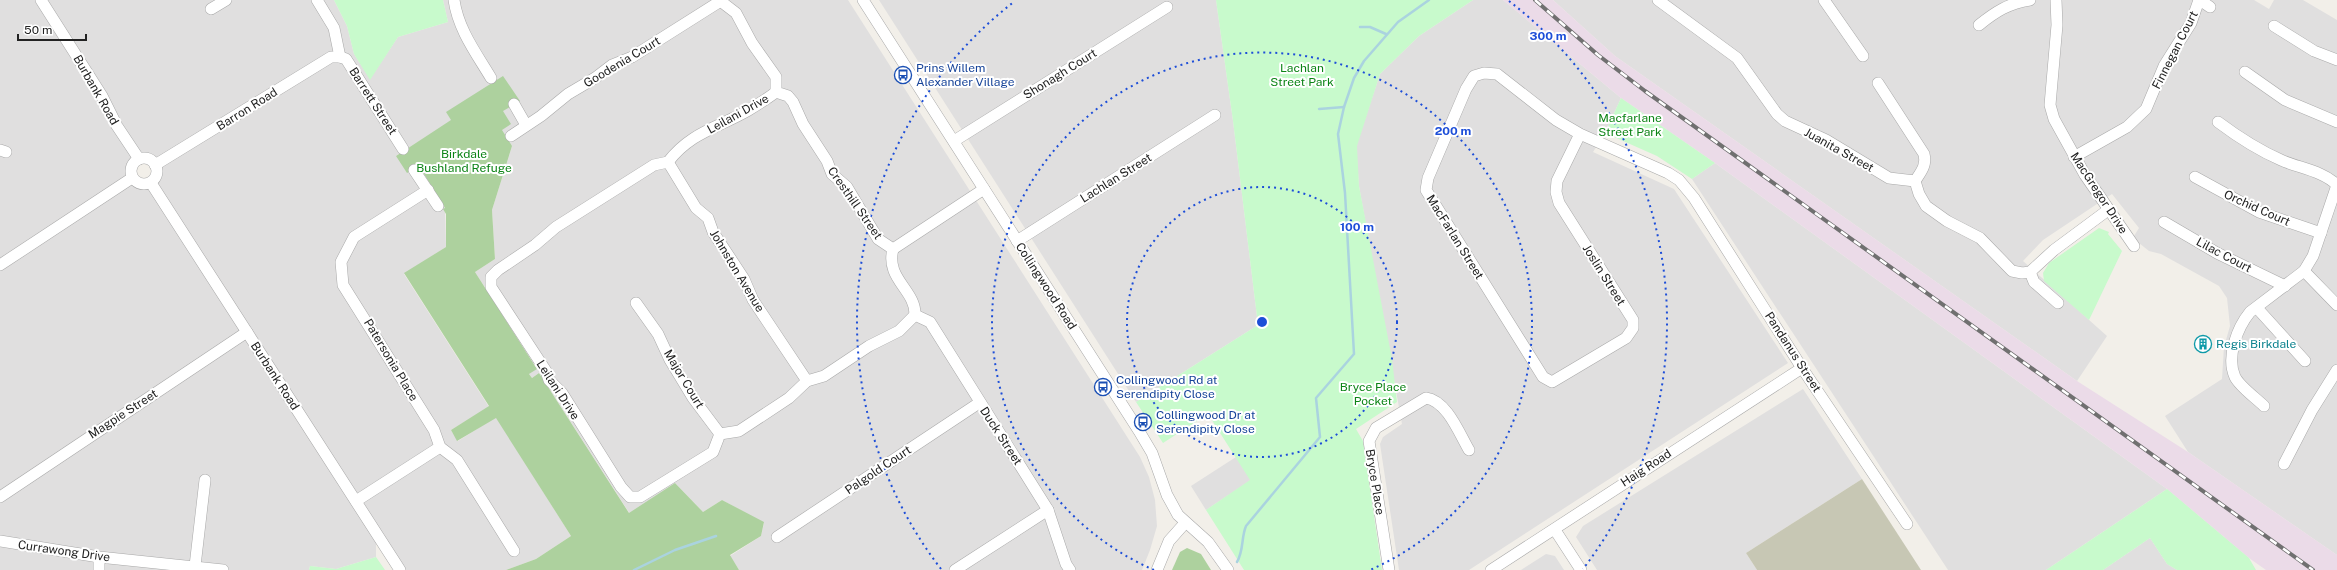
<svg xmlns="http://www.w3.org/2000/svg" width="2337" height="570" viewBox="0 0 2337 570" font-family="'Public Sans',sans-serif">
<style>
.residential{fill:#e0dfdf}
.industrial{fill:#ebdbe8}
.construction{fill:#c7c7b4}
.forest{fill:#add19e}
.park{fill:#c8facc}
.lines{fill:none;stroke-linecap:round;stroke-linejoin:round}
.stream{stroke:#aad3df;stroke-width:2.5}
.minor-casing{stroke:#a9a9a9;stroke-width:12}
.minor{stroke:#fff;stroke-width:11}
.rail-casing{stroke:#707070;stroke-width:4}
.rail{stroke:#fff;stroke-width:2.5;stroke-dasharray:8;stroke-linecap:butt}
.ring{fill:none;stroke:#1d4ed8;stroke-width:2;stroke-dasharray:2 4}
.labels{text-anchor:middle;stroke-width:4;stroke-linejoin:round;paint-order:stroke}
.street-label{font-size:12px;fill:#222;stroke:#fff}
.transit-label{font-size:12px;fill:#164399;stroke:#fff;text-anchor:start}
.park-label{font-size:12px;fill:#0c8416;stroke:#fff}
.culture-label{font-size:12px;fill:#0d838f;stroke:#fff;text-anchor:start}
.centre{fill:#1d4ed8;stroke:#fff;stroke-width:2}
.ring-label{font-size:12px;text-anchor:middle;font-weight:bold;fill:#1d4ed8;stroke:#fff;stroke-width:4;stroke-linejoin:round;paint-order:stroke}
</style>
<rect width="100%" height="100%" fill="#f2efe9"/>
<g class="residential">
<polygon points="0,0 39,0 135,157 128,163 126,170 128,177 0,261"/>
<polygon points="43,0 334,0 347,26 354,54 370,79 398,37 448,22 443,0 848,0 1140,457 1149,477 1155,500 1157,526 1150,550 1142,570 739,570 730,556 761,536 764,523 722,500 703,512 675,483 630,514 539,373 532,378 529,374 537,368 475,272 495,259 492,210 512,146 447,112 452,120 396,156 419,166 445,208 446,247 404,274 489,407 451,430 458,441 496,417 571,536 536,559 506,570 404,570 153,184 159,172 156,164 147,156 140,157"/>
<polygon points="879,0 1216,0 1233,121 1258,325 1136,402"/>
<polygon points="1473,0 1503,0 1621,98 1605,133 1593,152 1674,189 1788,363 1469,570 1399,570 1380,444 1383,437 1402,424 1359,186 1356,146 1380,74 1419,36"/>
<polygon points="1553,0 2254,0 2269,9 2274,0 2303,0 2337,20 2337,555 2188,452 2165,416 2222,379 2224,347 2230,326 2227,298 2219,286 2161,254 2149,251 2139,243 2134,236 2139,228 2112,194 2043,240 2023,261 2107,336 2077,381 1615,56"/>
<polygon points="1715,163 2167,489 2046,570 1948,570 1692,179"/>
<polygon points="133,183 148,186 376,538 376,557 336,569 310,566 309,570 0,570 0,269"/>
<polygon points="1803,389 1862,479 1746,553 1757,570 1597,570 1576,537 1583,526"/>
<polygon points="1236,457 1251,480 1206,510 1191,486"/>
<polygon points="2150,538 2167,564 2177,570 2103,570"/>
<polygon points="1546,554 1555,556 1564,570 1521,570"/>
</g>
<polygon class="industrial" points="1503,0 1553,0 1615,56 2077,381 2188,452 2337,555 2337,570 2266,570 2249,558 2167,489 1715,163 1621,98"/>
<polygon class="construction" points="1862,479 1921,570 1757,570 1746,553"/>
<g class="forest">
<polygon points="503,76 520,101 503,111 511,124 502,130 512,146 492,210 495,259 475,272 537,369 529,374 532,378 539,373 629,513 675,483 703,512 722,500 764,522 761,536 730,555 739,570 506,570 536,559 571,536 496,418 457,441 451,430 489,406 404,273 446,247 446,214 443,209 445,208 419,166 407,173 396,156 451,120 446,112"/>
<polygon points="1187,548 1201,554 1211,570 1172,570 1180,552"/>
</g>
<g class="park">
<polygon points="334,0 443,0 448,22 398,37 370,80 354,54 347,26"/>
<polygon points="1216,0 1473,0 1419,36 1380,74 1357,146 1359,186 1392,359 1397,402 1356,429 1363,441 1382,570 1244,570 1206,510 1250,480 1208,414 1163,443 1136,402 1258,325 1233,121"/>
<polygon points="1621,98 1715,163 1692,179 1657,156 1605,133"/>
<polygon points="2099,228 2109,232 2108,234 2122,251 2089,320 2044,281 2043,273 2049,263"/>
<polygon points="2167,489 2249,558 2256,570 2177,570 2167,564 2150,538 2103,570 2046,570"/>
<polygon points="376,557 385,570 309,570 310,566 336,569"/>
</g>
<g class="lines">
<g class="stream">
<polyline points="1360,27 1370,27 1386,34"/>
<polyline points="1319,109 1344,107"/>
<path d="M 1237,562 C 1244,550 1241,538 1246,526 L 1320,437 L 1316,398 L 1354,354 L 1345,193 L 1338,134 L 1344,107 L 1354,78 L 1364,61 L 1398,22 L 1429,0"/>
<polyline points="634,570 675,550 716,536"/>
</g>
<g class="minor-casing">
<g id="minor">
<polyline points="41,0 102,96 117,126 139,159"/>
<polyline points="317,0 334,28 340,57"/>
<path d="M 454,0 C 458,29 476,53 491,78"/>
<path d="M 719,0 L 736,13 L 752,43 L 776,77 L 776,92 L 788,96 L 793,102 L 803,124 L 827,161 L 832,174 L 847,187 L 878,239 L 893,249 C 885,279 916,290 915,315"/>
<polyline points="863,0 1139,431 1152,453 1167,495 1178,515 1208,542 1228,570"/>
<polyline points="1658,0 1737,58 1777,114 1785,121 1826,140 1889,178 1915,181 1919,194 1926,206 1947,221 1980,238 2012,271 2022,273 2030,272 2054,250 2108,210"/>
<polyline points="1824,0 1863,56"/>
<polyline points="2056,0 2057,25 2050,105 2054,119 2085,175 2134,246"/>
<polyline points="2200,0 2210,7"/>
<polyline points="211,9 226,0"/>
<path d="M 1979,25 C 1995,12 2009,3 2030,0"/>
<polyline points="2274,26 2314,51 2337,60"/>
<polyline points="2245,72 2285,100 2337,122"/>
<path d="M 1878,83 L 1924,154 C 1927,165 1921,172 1915,181"/>
<path d="M 776,92 C 767,99 757,105 747,111 C 717,128 690,133 668,162 L 654,165 L 556,227 L 535,245 L 498,270 L 491,277 L 491,287 L 546,371 L 549,380 L 562,393 L 621,487 L 630,497 L 640,497 L 713,452 L 720,434 L 739,431 L 789,398 L 807,381 L 824,376 L 869,346 L 899,331 L 915,315"/>
<polyline points="514,104 526,125"/>
<path d="M 2218,122 C 2238,137 2258,150 2281,160 C 2299,168 2323,171 2337,185 L 2313,256 L 2304,271 L 2250,312 C 2237,328 2226,357 2235,377 C 2240,387 2256,398 2264,406"/>
<polyline points="1580,134 1557,181 1556,192 1559,203 1633,320 1633,328 1626,338 1552,382 1543,377 1426,190 1428,178 1466,89 1474,76 1484,73 1497,74 1556,120 1580,134 1668,173 1679,180 1694,198 1802,368 1907,524"/>
<polyline points="511,136 541,116 568,94 595,78 612,65 632,57 719,2"/>
<polyline points="954,141 1167,7"/>
<polyline points="0,150 6,152"/>
<polyline points="2074,157 2127,127 2146,109 2164,66 2191,23 2199,0"/>
<circle cx="144" cy="171" r="13"/>
<polyline points="668,162 696,208 708,218 713,232 744,279 753,300 807,381"/>
<polyline points="155,165 331,57 340,57 346,59 403,149"/>
<polyline points="414,170 438,206"/>
<polyline points="2195,177 2259,212 2321,233"/>
<polyline points="151,183 400,570"/>
<polyline points="428,190 354,237 341,262 343,285 434,430 440,447 457,460 514,551"/>
<polyline points="2164,222 2217,253 2285,286"/>
<polyline points="1017,241 1215,115"/>
<polyline points="893,249 984,189"/>
<polyline points="0,265 132,178"/>
<polyline points="2304,271 2337,305"/>
<polyline points="2030,272 2034,282 2058,303"/>
<polyline points="636,303 658,334 670,360 693,398 720,434"/>
<polyline points="2257,308 2305,361"/>
<polyline points="915,315 930,322 1048,510 1066,564 1070,570"/>
<polyline points="2284,464 2312,410 2337,370"/>
<polyline points="0,497 247,332"/>
<polyline points="356,501 440,447"/>
<polyline points="1555,530 1581,570"/>
<polyline points="777,537 979,403"/>
<polyline points="0,541 99,557 223,570"/>
<polyline points="99,557 99,570"/>
<polyline points="195,566 205,480"/>
<polyline points="955,570 1048,510"/>
<polyline points="1157,570 1169,541 1185,523"/>
<path d="M 1389,570 L 1369,441 L 1376,428 L 1426,398 C 1447,401 1459,433 1469,450"/>
<polyline points="1491,570 1802,368"/>
</g>
</g>
<use href="#minor" class="minor"/>
<g class="rail-casing">
<polyline id="rail" points="1535,0 1598,55 1645,91 2313,570"/>
</g>
<use href="#rail" class="rail"/>
</g>
<g class="ring">
<circle cx="1262" cy="322" r="135"/>
<path d="M1154 570A270 270 0 1 1 1370 570"/>
<path d="M941 569A405 405 0 0 1 1015 1M1509 1A405 405 0 0 1 1583 569"/>
</g>
<defs>
<g id="bus-ring" transform="scale(0.9)"><circle r="9.5" fill="#fff" stroke="#1a4fb4" stroke-width="1.5"/><path d="M-5-6H5V4H4V6H2V4H-2V6H-4V4H-5ZM-3.5-4V0h7V-4ZM-3.5 1.2v1.5H-2V1.2ZM2 1.2v1.5H3.5V1.2Z" fill="#1a4fb4"/></g>
<g id="building-ring" transform="scale(0.9)"><circle r="9.5" fill="#fff" stroke="#0f9aa8" stroke-width="1.5"/><path d="M-4-6H4V6H1V3H-1V6H-4ZM-2.5-4.3h1.7v1.8h-1.7ZM.8-4.3h1.7v1.8H.8ZM-2.5-1h1.7V.8h-1.7ZM.8-1h1.7V.8H.8Z" fill="#0f9aa8"/></g>
</defs>
<g fill-rule="evenodd">
<use href="#bus-ring" x="903" y="75"/>
<use href="#building-ring" x="2203" y="344"/>
<use href="#bus-ring" x="1103" y="387"/>
<use href="#bus-ring" x="1143" y="422"/>
</g>
<g class="labels">
<g class="street-label">
<text transform="translate(2175 50) rotate(-63)" y="4">Finnegan Court</text>
<text transform="translate(622 62) rotate(-31)" y="4">Goodenia Court</text>
<text transform="translate(1060 74) rotate(-32)" y="4">Shonagh Court</text>
<text transform="translate(96 90) rotate(60)" y="4">Burbank Road</text>
<text transform="translate(373 101) rotate(57)" y="4">Barrett Street</text>
<text transform="translate(247 109) rotate(-32)" y="4">Barron Road</text>
<text transform="translate(738 114) rotate(-29)" y="4">Leilani Drive</text>
<text transform="translate(1839 150) rotate(29)" y="4">Juanita Street</text>
<text transform="translate(1116 178) rotate(-32)" y="4">Lachlan Street</text>
<text transform="translate(2099 193) rotate(57)" y="4">MacGregor Drive</text>
<text transform="translate(855 203) rotate(55)" y="4">Cresthill Street</text>
<text transform="translate(2257 208) rotate(24)" y="4">Orchid Court</text>
<text transform="translate(1455 237) rotate(58)" y="4">MacFarlan Street</text>
<text transform="translate(2224 255) rotate(28)" y="4">Lilac Court</text>
<text transform="translate(737 271) rotate(59)" y="4">Johnston Avenue</text>
<text transform="translate(1604 275) rotate(58)" y="4">Joslin Street</text>
<text transform="translate(1046 286) rotate(57)" y="4">Collingwood Road</text>
<text transform="translate(1793 352) rotate(57)" y="4">Pandanus Street</text>
<text transform="translate(391 360) rotate(59)" y="4">Patersonia Place</text>
<text transform="translate(275 376) rotate(57)" y="4">Burbank Road</text>
<text transform="translate(684 379) rotate(59)" y="4">Major Court</text>
<text transform="translate(558 390) rotate(57)" y="4">Leilani Drive</text>
<text transform="translate(123 414) rotate(-33)" y="4">Magpie Street</text>
<text transform="translate(1001 436) rotate(57)" y="4">Duck Street</text>
<text transform="translate(1646 468) rotate(-33)" y="4">Haig Road</text>
<text transform="translate(878 470) rotate(-34)" y="4">Palgold Court</text>
<text transform="translate(1375 482) rotate(81)" y="4">Bryce Place</text>
<text transform="translate(64 551) rotate(8)" y="4">Currawong Drive</text>
</g>
<g class="transit-label">
<text x="916" y="72">Prins Willem<tspan x="916" dy="14">Alexander Village</tspan></text>
<text x="1116" y="384">Collingwood Rd at<tspan x="1116" dy="14">Serendipity Close</tspan></text>
<text x="1156" y="419">Collingwood Dr at<tspan x="1156" dy="14">Serendipity Close</tspan></text>
</g>
<g class="park-label">
<text x="1302" y="72">Lachlan<tspan x="1302" dy="14">Street Park</tspan></text>
<text x="1630" y="122">Macfarlane<tspan x="1630" dy="14">Street Park</tspan></text>
<text x="464" y="158">Birkdale<tspan x="464" dy="14">Bushland Refuge</tspan></text>
<text x="1373" y="391">Bryce Place<tspan x="1373" dy="14">Pocket</tspan></text>
</g>
<g class="culture-label">
<text x="2216" y="348">Regis Birkdale</text>
</g>
</g>
<circle cx="1262" cy="322" r="6" class="centre"/>
<g class="ring-label">
<text x="1548" y="40">300 m</text>
<text x="1453" y="135">200 m</text>
<text x="1357" y="231">100 m</text>
</g>
<path d="M18 34v6h68v-6" fill="none" stroke="#222222" stroke-width="2"/>
<text x="24" y="34" font-size="12" fill="#222222" stroke="#ffffff" stroke-width="3" paint-order="stroke">50 m</text>
</svg>
